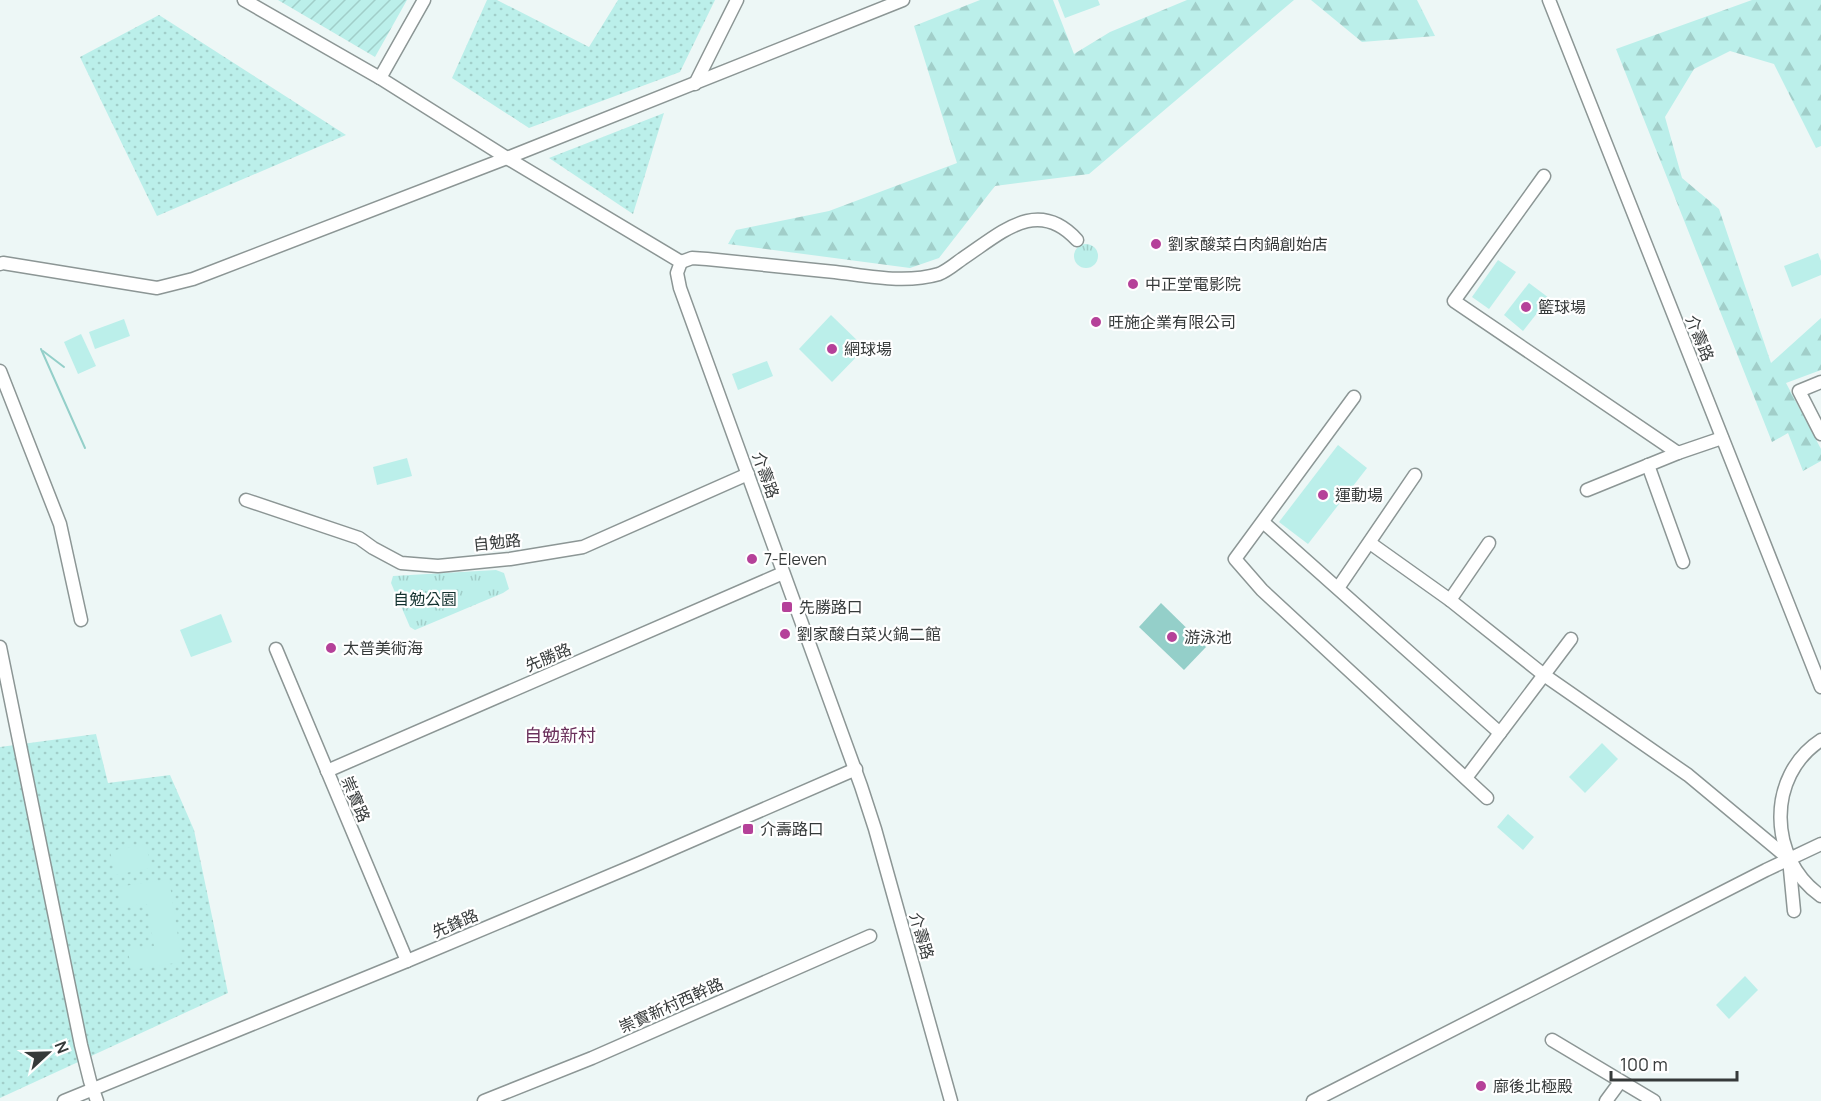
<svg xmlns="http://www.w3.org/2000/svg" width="1821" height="1101" viewBox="0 0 1821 1101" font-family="Manrope,'Noto Sans TC',sans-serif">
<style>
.grass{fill:url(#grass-dots)}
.forest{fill:url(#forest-firs)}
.park{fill:url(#park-tufts)}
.garden{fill:url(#garden-furrows)}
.pitch{fill:#bbefea}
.water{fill:#94cfc9}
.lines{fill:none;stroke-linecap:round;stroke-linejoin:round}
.stream{stroke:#94cfc9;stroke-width:2}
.minor-casing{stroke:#8c9695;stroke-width:15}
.minor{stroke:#fff;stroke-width:12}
.poi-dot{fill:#b54199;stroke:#fff;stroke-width:2}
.labels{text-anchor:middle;stroke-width:4.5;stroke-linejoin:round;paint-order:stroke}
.poi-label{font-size:16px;fill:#363a3a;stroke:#fff;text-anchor:start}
.street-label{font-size:16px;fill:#363a3a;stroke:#fff}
.park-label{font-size:16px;fill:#13322f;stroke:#fff}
.neighbourhood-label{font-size:18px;fill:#6a305b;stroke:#fff}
</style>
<defs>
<pattern id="grass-dots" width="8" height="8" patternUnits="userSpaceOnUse" patternTransform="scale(1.5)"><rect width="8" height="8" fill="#bbefea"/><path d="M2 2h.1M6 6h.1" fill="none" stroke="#a1cec9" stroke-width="1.8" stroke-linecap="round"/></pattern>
<pattern id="forest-firs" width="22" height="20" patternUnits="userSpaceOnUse" patternTransform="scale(1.5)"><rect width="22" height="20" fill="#bbefea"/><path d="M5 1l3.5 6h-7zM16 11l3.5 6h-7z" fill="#a1cec9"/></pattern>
<pattern id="park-tufts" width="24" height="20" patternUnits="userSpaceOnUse" patternTransform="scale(1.5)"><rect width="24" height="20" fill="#bbefea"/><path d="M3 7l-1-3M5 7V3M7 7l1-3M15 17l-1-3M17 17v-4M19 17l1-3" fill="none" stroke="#a1cec9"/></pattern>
<pattern id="garden-furrows" width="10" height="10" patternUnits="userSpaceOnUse" patternTransform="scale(1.5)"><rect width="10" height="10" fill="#bbefea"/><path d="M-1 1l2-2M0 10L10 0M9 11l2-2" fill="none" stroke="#a1cec9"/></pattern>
</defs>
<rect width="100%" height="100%" fill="#edf7f6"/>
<g class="grass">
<polygon points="487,0 497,0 589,47 618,0 715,0 680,72 529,128 452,78"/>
<polygon points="159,15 346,135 157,216 80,57"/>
<polygon points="664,113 633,214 549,158"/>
<polygon points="96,734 108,783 170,775 194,830 228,993 0,1098 0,747"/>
</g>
<g class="forest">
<polygon points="980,0 1053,0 1074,54 1110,32 1187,0 1294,0 1089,174 995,186 939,258 910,268 728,244 736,230 829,211 957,163 914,26"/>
<polygon points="1311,0 1417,0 1435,36 1362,42"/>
<polygon points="1752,0 1821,0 1821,146 1816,148 1774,64 1730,51 1694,69 1665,117 1682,178 1719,209 1771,363 1821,318 1821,370 1786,383 1821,449 1821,461 1803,471 1788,433 1772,442 1616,49"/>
</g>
<g class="park">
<circle cx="1086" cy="256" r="12"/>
<polygon points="496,570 504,573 509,589 503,593 415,630 410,627 391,583 393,576"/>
</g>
<polygon class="garden" points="278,0 407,0 375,57"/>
<g class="pitch">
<polygon points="1058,0 1098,0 1100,5 1065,18"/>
<polygon points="1818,253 1821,261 1821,275 1792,287 1784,266"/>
<polygon points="1498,260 1516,272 1489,309 1472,297"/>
<polygon points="1529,283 1549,298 1523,331 1504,315"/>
<polygon points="831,315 865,348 832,382 799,349"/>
<polygon points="124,319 130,336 95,349 89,332"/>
<polygon points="81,334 96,366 78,374 64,342"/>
<polygon points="767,361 773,376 738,390 732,374"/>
<polygon points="1338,445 1367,468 1308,544 1279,522"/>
<polygon points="407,458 412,476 377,485 373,467"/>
<polygon points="221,614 232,642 191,657 180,630"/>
<polygon points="1602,743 1618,759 1585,793 1569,777"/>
<polygon points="1508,814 1534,837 1523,850 1497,827"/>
<polygon points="146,844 151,868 115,875 110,851"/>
<polygon points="169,879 182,962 131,970 128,950 154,946 147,904 121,908 118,887"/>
<polygon points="1745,976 1758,990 1729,1019 1716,1005"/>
</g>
<polygon class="water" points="1161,603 1206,647 1184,670 1139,627"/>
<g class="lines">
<g class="stream">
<polyline points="41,349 85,448"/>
<polyline points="43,351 64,367"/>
</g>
<g class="minor-casing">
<g id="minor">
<polyline points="244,0 380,78 507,158 681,262"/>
<polyline points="1549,0 1821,687"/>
<polyline points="380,78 424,0"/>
<polyline points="695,84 737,0"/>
<polyline points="1544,176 1454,301 1678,453 1722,438"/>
<polyline points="681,262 677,273 680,288 861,786 875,829 951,1101"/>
<path d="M 681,262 L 692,258 L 707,259 C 749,263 792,268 835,272 C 869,276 905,284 939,274 C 947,271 955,264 962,259 C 1000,234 1037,196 1077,240"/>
<polyline points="0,264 3,263 157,288 193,279 507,158 903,0"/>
<polyline points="0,371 60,524 81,620"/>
<polyline points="1821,382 1799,391 1821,434"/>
<polyline points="1354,397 1235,559 1262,590 1487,798"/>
<polyline points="1648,465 1683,562"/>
<polyline points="1587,490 1678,453"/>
<polyline points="246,500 359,538 373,548 401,563 438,566 510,559 583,547 748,474"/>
<polyline points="1263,522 1500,733"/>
<polyline points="1370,543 1450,600 1544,675 1688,775 1789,859 1794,911"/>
<polyline points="1338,588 1415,475"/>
<polyline points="1450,600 1489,543"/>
<polyline points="0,647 81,1045 90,1081 97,1101"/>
<polyline points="276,649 407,961"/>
<path d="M 1821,740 C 1766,776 1768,859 1821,896"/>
<polyline points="327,771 783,573"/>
<polyline points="1466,778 1571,639"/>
<polyline points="1552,1040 1654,1101"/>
<polyline points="64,1101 407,961 640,863 856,769"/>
<polyline points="484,1101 592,1058 870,936"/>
<polyline points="1313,1101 1766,870 1821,844"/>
<polyline points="1606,1101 1620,1082"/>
</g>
</g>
<use href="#minor" class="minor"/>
</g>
<g class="poi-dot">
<circle cx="1156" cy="244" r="6"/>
<circle cx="1133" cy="284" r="6"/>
<circle cx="1526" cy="307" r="6"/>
<circle cx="1096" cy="322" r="6"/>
<circle cx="832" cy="349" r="6"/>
<circle cx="1323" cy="495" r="6"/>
<circle cx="752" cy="559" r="6"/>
<rect x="781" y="601" width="12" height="12" rx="3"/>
<circle cx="785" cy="634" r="6"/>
<circle cx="1172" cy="637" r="6"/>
<circle cx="331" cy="648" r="6"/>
<rect x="742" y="823" width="12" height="12" rx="3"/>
<circle cx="1481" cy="1086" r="6"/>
</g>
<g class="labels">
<g class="poi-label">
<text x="1168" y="250">劉家酸菜白肉鍋創始店</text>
<text x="1145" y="290">中正堂電影院</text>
<text x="1538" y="313">籃球場</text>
<text x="1108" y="328">旺施企業有限公司</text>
<text x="844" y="355">網球場</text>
<text x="1335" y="501">運動場</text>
<text x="764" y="565">7-Eleven</text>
<text x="799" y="613">先勝路口</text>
<text x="797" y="640">劉家酸白菜火鍋二館</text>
<text x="1184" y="643">游泳池</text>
<text x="343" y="654">太普美術海</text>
<text x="760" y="835">介壽路口</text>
<text x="1493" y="1092">廍後北極殿</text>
</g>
<g class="street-label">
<text transform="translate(1700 338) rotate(68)" y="6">介壽路</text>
<text transform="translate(766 475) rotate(70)" y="6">介壽路</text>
<text transform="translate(497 542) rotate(-6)" y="6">自勉路</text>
<text transform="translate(548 657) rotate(-23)" y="6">先勝路</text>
<text transform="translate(356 799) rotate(67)" y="6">崇實路</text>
<text transform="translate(455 923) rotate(-23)" y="6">先鋒路</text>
<text transform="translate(922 936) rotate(74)" y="6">介壽路</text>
<text transform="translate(671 1005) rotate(-24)" y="6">崇實新村西幹路</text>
</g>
<g class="park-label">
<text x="425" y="605">自勉公園</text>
</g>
<g class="neighbourhood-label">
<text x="560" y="742">自勉新村</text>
</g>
</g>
<g transform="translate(48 1053) rotate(68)" stroke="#ffffff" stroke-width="4.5" paint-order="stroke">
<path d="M0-4.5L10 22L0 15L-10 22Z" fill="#363a3a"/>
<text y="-9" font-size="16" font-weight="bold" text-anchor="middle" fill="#363a3a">N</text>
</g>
<path d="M1611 1071v9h126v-9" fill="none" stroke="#363a3a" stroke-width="3"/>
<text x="1620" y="1071" font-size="18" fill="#363a3a" stroke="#ffffff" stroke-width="4.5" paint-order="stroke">100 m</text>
</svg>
